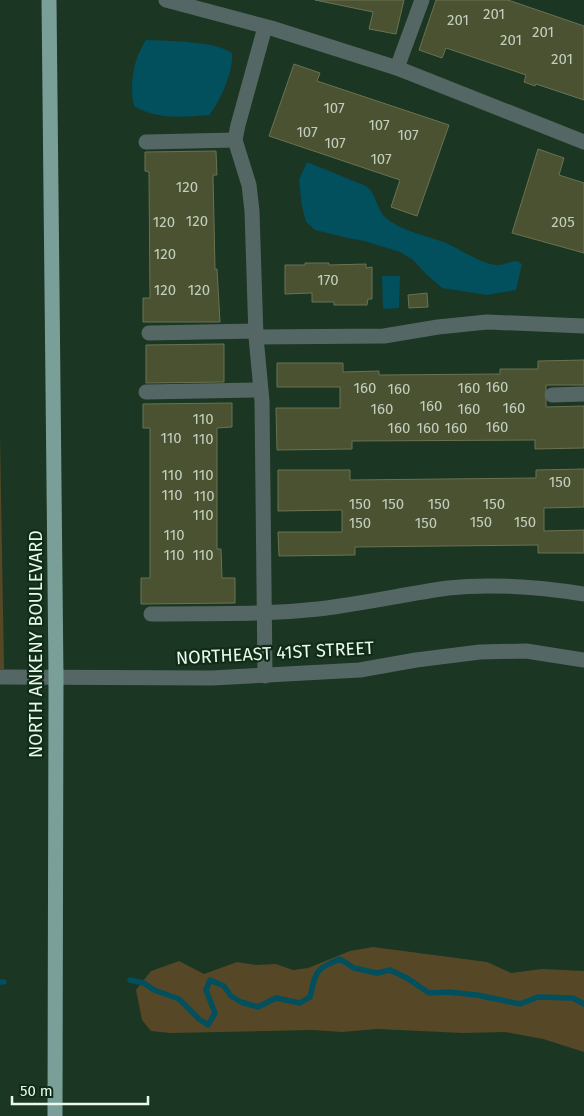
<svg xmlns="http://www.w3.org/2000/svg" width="584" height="1116" viewBox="0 0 584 1116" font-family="'Fira Sans',sans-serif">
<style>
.green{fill:#564827}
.water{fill:#024f5d}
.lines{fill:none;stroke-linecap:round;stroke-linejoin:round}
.stream{stroke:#024f5d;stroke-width:5.5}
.building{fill:#4b5232;stroke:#6a7251}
.minor{stroke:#556764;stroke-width:15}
.major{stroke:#799f98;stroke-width:15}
.labels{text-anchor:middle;stroke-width:4.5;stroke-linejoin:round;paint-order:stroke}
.number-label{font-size:15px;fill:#c2cfbe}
.street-label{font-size:18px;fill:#e9f9ec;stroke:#102c18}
</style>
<rect width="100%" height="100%" fill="#1b3622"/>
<g class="green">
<polygon points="0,435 4,669 0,669"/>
<polygon points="373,947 487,962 511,973 542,969 584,971 584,1052 543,1039 505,1032 463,1033 377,1029 342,1032 313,1030 171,1033 151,1031 142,1020 136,990 151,971 179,961 204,974 237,962 256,965 276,964 293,970 308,968 350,951"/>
</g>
<g class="water">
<path d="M 146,40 C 168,41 216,41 232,53 C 234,69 220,103 209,115 C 184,117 156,120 134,106 C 129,84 133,59 146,40 Z"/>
<path d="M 307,162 L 366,186 C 377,194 376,209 386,218 C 403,232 426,235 446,243 C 462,250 478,262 495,265 C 501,266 510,261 517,261 L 522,264 L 516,290 L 487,295 L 442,288 L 427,275 L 413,260 L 400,252 L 364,241 L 348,238 L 315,230 L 306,222 L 302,207 L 299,180 Z"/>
<polygon points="382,276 400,276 399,308 383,309"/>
</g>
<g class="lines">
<g class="stream">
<path d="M 130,980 L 144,983 L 154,990 L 179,999 L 199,1019 L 208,1025 L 215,1013 L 206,990 L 210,980 L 224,986 L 231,996 L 241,1002 L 258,1007 L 276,998 L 300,1003 L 310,997 C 316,971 315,969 340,959 L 354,968 L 377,973 L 390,970 L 407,978 L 429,993 L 448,992 L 477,995 L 520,1004 L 538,997 L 573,998 L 584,1004"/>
<polyline points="0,982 4,982"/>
</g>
</g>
<g class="building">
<polygon points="315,0 404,0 396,34 369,29 373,12"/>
<polygon points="436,0 508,0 584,26 584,100 536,84 535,86 524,82 526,75 446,48 442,58 419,50"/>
<polygon points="294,64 320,73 317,81 449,125 417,216 391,207 400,180 269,136"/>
<polygon points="538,149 564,158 559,175 584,183 584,253 512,233"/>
<polygon points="216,151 217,175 213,175 215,269 217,269 220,322 143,322 143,298 150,298 149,172 145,171 145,152"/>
<polygon points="305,263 329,263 329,265 366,264 366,268 372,267 372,299 368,299 367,305 334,305 334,302 312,302 312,293 285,294 285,265 305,265"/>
<polygon points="427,293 428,307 409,308 408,295"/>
<polygon points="224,344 224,382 146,383 146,345"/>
<polygon points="584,360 584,385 546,385 546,407 584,406 584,448 535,449 535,440 352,441 352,449 277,450 276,408 340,408 340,387 277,387 277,363 343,363 343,372 379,371 379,375 500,374 500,369 538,369 538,361"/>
<polygon points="232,403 232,427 217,428 217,549 221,549 222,578 235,578 235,603 141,604 141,578 150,578 150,428 143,428 143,404"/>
<polygon points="584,469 584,507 544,508 544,531 584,530 584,553 538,553 538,545 355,547 355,555 279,556 278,532 342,532 342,510 278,511 278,470 350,470 350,480 536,478 536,470"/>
</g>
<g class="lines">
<g class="minor">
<polyline points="166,0 271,28 397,68 584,142"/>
<polyline points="397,68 422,0"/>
<polyline points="146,142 235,140"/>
<polyline points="149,333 256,331"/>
<polyline points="256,337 384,336 438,327 487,322 584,326"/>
<polyline points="146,392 260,390"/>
<polyline points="552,395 584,394"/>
<path d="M 151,614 C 207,613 263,615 318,609 C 362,604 405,594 448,588 C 494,583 539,587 584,594"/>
<polyline points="265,676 262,401 256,337 252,211 249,185 235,140 238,125 265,27"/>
<polyline points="0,677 212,678 360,670 416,660 480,652 526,651 584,660"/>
</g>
<polyline class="major" points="49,0 56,677 55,1116"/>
</g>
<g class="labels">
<g class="number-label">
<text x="494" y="19">201</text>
<text x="458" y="25">201</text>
<text x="543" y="37">201</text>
<text x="511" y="45">201</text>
<text x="562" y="64">201</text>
<text x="334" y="113">107</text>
<text x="379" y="130">107</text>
<text x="307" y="137">107</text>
<text x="408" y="140">107</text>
<text x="335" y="148">107</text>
<text x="381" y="164">107</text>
<text x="187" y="192">120</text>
<text x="197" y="226">120</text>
<text x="164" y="227">120</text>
<text x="563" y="227">205</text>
<text x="165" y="259">120</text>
<text x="328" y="285">170</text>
<text x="165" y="295">120</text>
<text x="199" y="295">120</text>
<text x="497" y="392">160</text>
<text x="365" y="393">160</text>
<text x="469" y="393">160</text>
<text x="399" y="394">160</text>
<text x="431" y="411">160</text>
<text x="514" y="413">160</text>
<text x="382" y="414">160</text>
<text x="469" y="414">160</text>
<text x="203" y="424">110</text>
<text x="497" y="432">160</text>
<text x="399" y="433">160</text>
<text x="428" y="433">160</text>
<text x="456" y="433">160</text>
<text x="171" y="443">110</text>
<text x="203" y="444">110</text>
<text x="172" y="480">110</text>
<text x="203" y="480">110</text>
<text x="560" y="487">150</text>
<text x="172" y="500">110</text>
<text x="204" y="501">110</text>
<text x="360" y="509">150</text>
<text x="393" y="509">150</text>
<text x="439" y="509">150</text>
<text x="494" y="509">150</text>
<text x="203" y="520">110</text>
<text x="481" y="527">150</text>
<text x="525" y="527">150</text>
<text x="360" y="528">150</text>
<text x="426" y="528">150</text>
<text x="174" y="540">110</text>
<text x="174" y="560">110</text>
<text x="203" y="560">110</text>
</g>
<g class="street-label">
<text transform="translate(36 644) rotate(-90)" y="6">NORTH ANKENY BOULEVARD</text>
<text transform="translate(275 653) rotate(-3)" y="6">NORTHEAST 41ST STREET</text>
</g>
</g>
<path d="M12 1096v8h136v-8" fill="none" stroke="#e9f9ec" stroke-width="2.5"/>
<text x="20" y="1096" font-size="15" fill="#e9f9ec" stroke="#102c18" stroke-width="4" paint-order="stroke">50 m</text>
</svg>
